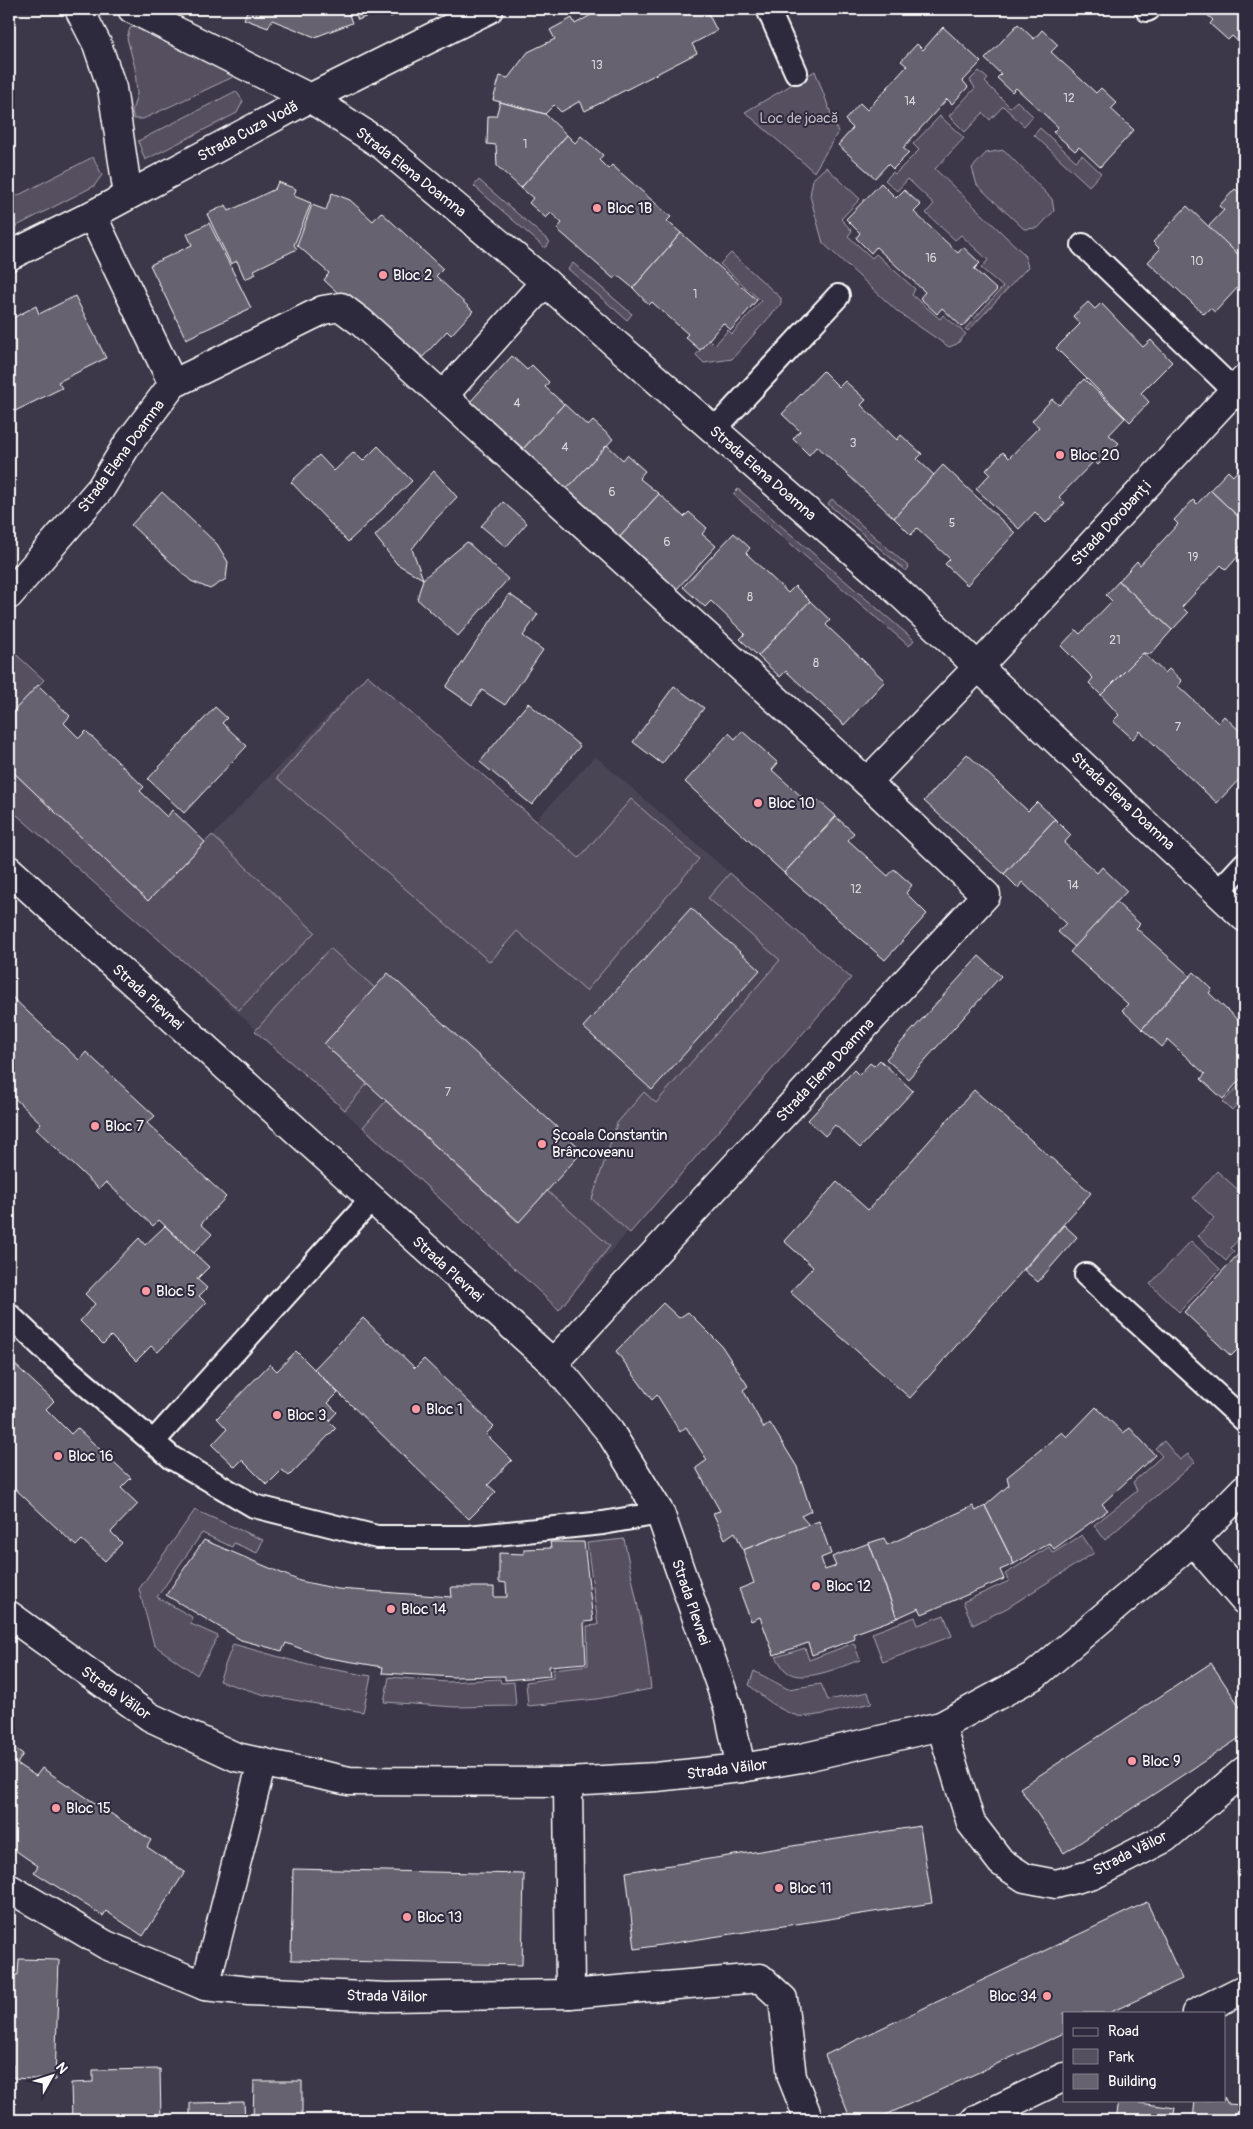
<svg xmlns="http://www.w3.org/2000/svg" width="1253" height="2129" viewBox="0 0 1253 2129" font-family="Pangolin,sans-serif">
<style>
.built{fill:#494455}
.green{fill:#555060;stroke:#aaa8b0}
.building{fill:#666270;stroke:#fff}
.lines{fill:none;stroke-linecap:round;stroke-linejoin:round}
.service-casing{stroke:#fff;stroke-width:26}
.minor-casing{stroke:#fff;stroke-width:31}
.tertiary-casing{stroke:#fff;stroke-width:31}
.service{stroke:#2f2a3d;stroke-width:22}
.minor{stroke:#2f2a3d;stroke-width:28}
.tertiary{stroke:#2f2a3d;stroke-width:28}
.poi-dot{fill:#ff9aa2;stroke:#2f2a3d;stroke-width:2}
.labels{text-anchor:middle;stroke-width:4;stroke-linejoin:round;paint-order:stroke}
.number-label{font-size:12px;fill:#d9d8db}
.park-label{font-size:15px;fill:#bbb9bf;stroke:#2f2a3d}
.street-label{font-size:15px;fill:#fff;stroke:#2f2a3d}
.poi-label{font-size:15px;fill:#fff;stroke:#2f2a3d;text-anchor:start}
</style>
<rect width="100%" height="100%" fill="#3c3749"/>
<filter id="ink" filterUnits="userSpaceOnUse"><feTurbulence type="fractalNoise" baseFrequency=".02" numOctaves="2"/><feDisplacementMap in="SourceGraphic" scale="10" xChannelSelector="R" yChannelSelector="G"/><feConvolveMatrix kernelMatrix="1 2 1 2 8 2 1 2 1" color-interpolation-filters="sRGB"/></filter>
<g filter="url(#ink)">
<polygon class="built" points="367,675 536,820 595,756 851,978 559,1310 134,917"/>
<g class="green">
<polygon points="139,26 230,74 233,77 143,119 134,119 132,111 137,94 135,68 127,38 130,28"/>
<polygon points="815,71 838,132 814,172 745,112"/>
<polygon points="979,71 988,79 985,82 1010,107 1017,101 1033,116 1024,126 1003,106 990,120 983,113 965,132 949,116 975,88 970,80"/>
<polygon points="236,91 243,101 237,113 145,160 138,141"/>
<polygon points="940,116 964,138 935,169 1024,254 1028,267 968,331 965,329 1003,287 981,268 988,260 961,235 955,240 926,213 934,204 908,179 897,191 885,180 893,172 895,174 919,150 913,144"/>
<polygon points="1040,128 1076,161 1082,155 1101,173 1089,186 1034,135"/>
<polygon points="1004,150 1052,199 1054,211 1038,228 1024,229 977,185 972,168 986,153"/>
<polygon points="93,157 102,175 94,186 9,230 9,200"/>
<polygon points="826,167 860,199 841,219 852,231 848,236 872,258 876,254 915,289 912,295 940,319 943,315 966,334 957,344 949,347 898,312 823,243 810,196 813,179"/>
<polygon points="479,180 550,242 545,248 474,186"/>
<polygon points="731,253 781,298 781,304 732,359 704,363 696,355 709,339 715,345 728,330 732,334 761,301 720,264"/>
<polygon points="573,263 632,314 627,320 568,269"/>
<polygon points="738,489 914,640 909,646 733,494"/>
<polygon points="832,499 909,567 906,571 828,504"/>
<polygon points="9,648 44,680 9,716"/>
<polygon points="367,675 579,858 631,799 699,859 586,991 517,931 490,962 277,778"/>
<polygon points="9,768 148,901 212,835 315,932 239,1010 9,808"/>
<polygon points="730,873 851,978 630,1233 592,1199 617,1123 644,1092 656,1103 780,960 708,898"/>
<polygon points="330,948 375,988 324,1044 367,1084 345,1110 255,1031"/>
<polygon points="1244,1080 1244,1097 1232,1110 1223,1102"/>
<polygon points="386,1101 518,1222 547,1191 610,1246 559,1310 363,1127"/>
<polygon points="1217,1171 1244,1195 1244,1233 1231,1248 1234,1251 1226,1261 1198,1236 1214,1218 1193,1198"/>
<polygon points="1191,1241 1220,1269 1179,1312 1150,1284"/>
<polygon points="1164,1441 1180,1460 1188,1454 1195,1462 1105,1540 1094,1525 1137,1491 1133,1482 1162,1456 1155,1448"/>
<polygon points="195,1510 263,1540 257,1553 234,1543 232,1547 202,1533 157,1597 192,1617 191,1624 218,1636 197,1675 154,1645 139,1589"/>
<polygon points="1082,1535 1094,1553 1007,1608 973,1625 963,1602 1009,1581 1005,1574 1049,1547 1053,1553"/>
<polygon points="624,1539 645,1641 651,1689 597,1699 528,1706 526,1682 553,1678 553,1669 588,1665 587,1626 598,1625 587,1543"/>
<polygon points="944,1615 952,1636 883,1662 872,1633 915,1617 918,1625"/>
<path d="M 854,1643 L 860,1660 C 842,1666 800,1686 785,1670 C 782,1667 779,1661 776,1657 L 805,1648 L 809,1660 Z"/>
<polygon points="233,1644 308,1665 371,1676 363,1712 265,1695 219,1681"/>
<path d="M 754,1671 L 788,1689 L 821,1684 L 828,1700 L 868,1692 L 872,1703 C 856,1706 812,1719 798,1716 C 779,1711 763,1697 749,1685 Z"/>
<polygon points="389,1677 447,1682 500,1679 501,1683 514,1682 516,1706 455,1707 384,1702"/>
</g>
<g class="building">
<polygon points="248,9 347,9 352,23 315,37 272,20 268,28 244,19"/>
<polygon points="353,9 385,9 358,20"/>
<polygon points="386,9 409,9 390,17"/>
<polygon points="587,9 706,9 717,31 692,44 697,53 585,111 580,101 561,112 554,105 545,114 493,100 500,76 508,78 528,52 555,39 550,30 572,18 575,24 591,15"/>
<polygon points="1200,9 1244,9 1244,47 1232,36 1228,40 1210,24 1213,20"/>
<polygon points="1018,24 1034,39 1042,30 1058,45 1051,52 1096,93 1101,88 1117,103 1111,109 1134,130 1100,167 1079,147 1075,151 1053,132 1058,127 1016,88 1012,92 997,78 1001,74 985,59"/>
<polygon points="943,27 981,62 963,81 968,87 952,104 947,99 903,148 909,153 893,169 888,164 875,178 838,145 853,128 845,120 860,103 867,110 907,66 901,61 917,44 923,50"/>
<polygon points="500,102 545,114 567,135 521,188 497,166 496,145 487,144 488,116 496,116"/>
<polygon points="567,135 575,143 581,136 603,155 599,160 608,169 612,165 671,217 667,221 681,233 633,288 617,275 614,279 557,229 562,223 551,213 546,218 529,203 533,198 521,188"/>
<polygon points="278,182 296,189 294,196 311,203 294,245 297,249 254,270 256,274 245,279 237,261 231,264 207,214 226,205 229,211 275,189"/>
<polygon points="881,183 896,198 904,190 921,205 914,212 958,253 963,247 980,263 974,269 997,290 962,327 942,308 937,314 920,298 925,292 876,247 871,253 856,238 860,233 846,219"/>
<polygon points="1235,189 1240,193 1244,189 1244,260 1208,227 1224,210 1219,206"/>
<polygon points="332,193 350,200 373,221 381,212 443,269 436,276 473,311 451,335 447,331 421,359 382,334 324,280 329,273 297,245 312,205 326,210"/>
<polygon points="1187,206 1244,260 1244,287 1241,284 1215,312 1210,308 1204,314 1148,262 1160,249 1153,242"/>
<polygon points="209,223 251,308 186,339 150,265 192,245 187,234"/>
<polygon points="681,233 757,300 731,330 723,323 700,350 685,337 688,334 652,302 649,305 633,288"/>
<polygon points="75,296 106,358 58,382 62,388 9,414 9,320 36,306 39,314"/>
<polygon points="1088,302 1095,309 1101,303 1143,347 1151,340 1172,362 1141,393 1149,402 1130,422 1056,348 1080,324 1073,316"/>
<polygon points="512,356 527,370 532,365 549,382 545,387 564,404 523,449 470,402"/>
<polygon points="823,371 839,387 845,381 866,400 861,405 897,440 901,435 922,454 917,459 934,475 894,518 817,446 809,455 793,439 800,431 782,414"/>
<polygon points="1084,379 1125,418 1109,435 1119,443 1098,465 1094,461 1059,497 1065,503 1046,523 1035,512 1019,529 976,489 990,474 986,470 1003,452 1009,458 1039,427 1032,421 1052,399 1059,405"/>
<polygon points="564,404 588,426 593,421 613,439 566,490 523,449"/>
<polygon points="607,445 623,460 627,455 645,471 639,478 659,494 618,539 566,490"/>
<polygon points="378,446 412,481 348,542 291,482 319,455 334,471 354,452 363,461"/>
<polygon points="1244,463 1244,522 1210,490 1228,471 1233,476"/>
<polygon points="943,465 1015,533 967,585 945,564 950,559 917,528 911,535 894,518"/>
<polygon points="434,471 457,497 433,522 412,549 423,579 397,564 375,536"/>
<polygon points="1210,490 1244,522 1244,542 1238,549 1242,552 1226,570 1221,565 1182,607 1188,613 1172,630 1119,581 1137,561 1140,565 1178,524 1174,520 1193,500 1197,504"/>
<polygon points="162,492 217,544 228,562 226,579 210,589 191,581 131,525"/>
<polygon points="659,494 684,517 689,512 707,528 702,534 716,546 675,591 618,539"/>
<polygon points="503,502 527,523 506,547 481,526"/>
<polygon points="734,533 750,548 746,553 788,593 795,586 810,601 758,656 740,639 745,634 711,601 705,607 683,587"/>
<polygon points="467,542 508,579 458,636 417,599 423,579"/>
<polygon points="1119,581 1172,630 1151,654 1143,653 1101,695 1089,683 1093,678 1061,646 1076,630 1080,634 1112,601 1106,595"/>
<polygon points="509,594 538,614 523,636 543,650 505,705 482,690 472,705 446,687"/>
<polygon points="810,601 830,620 826,625 885,681 844,725 786,671 780,677 758,656"/>
<polygon points="1143,653 1165,673 1169,669 1182,681 1178,686 1218,723 1224,716 1244,735 1239,741 1244,746 1244,774 1217,803 1140,731 1133,739 1113,721 1119,715 1101,695"/>
<polygon points="38,685 70,716 64,723 79,738 86,731 144,787 140,791 167,817 172,810 205,842 148,901 9,768 9,716"/>
<polygon points="674,686 704,708 662,764 633,742"/>
<polygon points="528,703 580,746 532,805 480,762"/>
<polygon points="215,707 227,718 222,723 247,746 184,813 148,779"/>
<polygon points="742,731 778,763 772,770 812,806 818,800 836,816 784,873 685,782 729,733 735,739"/>
<polygon points="967,754 1028,811 1037,802 1055,819 1004,874 924,801"/>
<polygon points="836,817 854,833 848,840 888,876 894,869 912,885 906,893 927,914 885,960 784,873"/>
<polygon points="1055,819 1071,835 1064,843 1097,873 1102,867 1127,891 1075,947 1058,932 1066,923 1022,882 1018,888 1004,874"/>
<polygon points="1116,902 1140,924 1136,928 1190,976 1142,1029 1122,1010 1128,1004 1070,952"/>
<polygon points="691,908 760,970 652,1090 583,1027"/>
<polygon points="979,956 1001,976 908,1079 886,1059"/>
<polygon points="1194,972 1212,989 1209,993 1244,1026 1244,1075 1223,1099 1201,1079 1205,1074 1168,1040 1162,1047 1142,1029"/>
<polygon points="388,973 583,1151 519,1222 324,1044"/>
<polygon points="12,997 79,1060 86,1052 155,1116 147,1123 226,1197 201,1224 212,1234 194,1253 159,1220 153,1226 106,1182 99,1189 36,1129 41,1123 9,1093 9,1000"/>
<polygon points="880,1060 913,1091 860,1148 835,1125 825,1136 808,1120 854,1070 859,1075 870,1063 874,1066"/>
<polygon points="974,1090 1091,1193 910,1398 790,1292 813,1267 784,1241 837,1182 868,1210"/>
<polygon points="1064,1225 1077,1237 1038,1282 1024,1270"/>
<polygon points="165,1226 209,1267 197,1279 207,1288 199,1296 206,1303 158,1352 151,1346 136,1361 111,1336 103,1344 80,1321 95,1304 85,1294 139,1238 145,1245"/>
<polygon points="1244,1248 1244,1343 1231,1356 1184,1312"/>
<polygon points="663,1303 679,1318 688,1312 721,1345 748,1386 743,1390 764,1428 770,1423 797,1467 811,1511 801,1516 809,1525 743,1550 735,1532 725,1539 713,1513 720,1511 696,1468 707,1460 686,1427 680,1432 657,1395 652,1400 616,1351"/>
<polygon points="363,1318 415,1368 424,1359 494,1426 486,1434 512,1460 488,1485 496,1492 469,1519 314,1369"/>
<polygon points="296,1351 338,1393 328,1403 337,1412 329,1421 336,1428 289,1476 282,1470 267,1485 242,1460 235,1467 212,1445 227,1429 217,1418 270,1364 277,1371"/>
<polygon points="9,1359 54,1401 46,1409 71,1434 77,1428 131,1478 121,1488 138,1504 111,1532 122,1543 105,1561 82,1540 76,1546 9,1483"/>
<polygon points="1096,1407 1123,1433 1130,1428 1155,1455 1102,1504 1108,1510 1054,1549 1049,1543 1014,1564 985,1506 1009,1485 1007,1477 1062,1432 1067,1437"/>
<polygon points="973,1506 976,1511 985,1506 1014,1564 1000,1570 1004,1579 922,1614 919,1608 897,1618 869,1543 884,1538 887,1545"/>
<polygon points="819,1521 831,1554 821,1558 825,1570 836,1566 832,1557 869,1543 897,1618 853,1634 855,1639 812,1655 808,1643 774,1655 760,1617 751,1621 739,1589 754,1583 743,1550"/>
<polygon points="204,1540 300,1581 338,1589 452,1597 451,1587 494,1587 494,1597 507,1597 506,1583 499,1582 499,1553 524,1554 524,1549 551,1548 550,1542 584,1542 593,1621 584,1622 586,1663 549,1666 550,1676 505,1680 505,1676 454,1677 382,1673 383,1667 323,1657 286,1643 282,1651 241,1640 166,1595"/>
<polygon points="1211,1663 1244,1713 1244,1735 1064,1853 1020,1788"/>
<polygon points="9,1744 23,1754 17,1764 36,1776 42,1768 151,1840 147,1847 185,1872 143,1936 106,1911 103,1916 34,1872 38,1866 9,1846"/>
<polygon points="920,1826 932,1903 635,1949 626,1872"/>
<polygon points="293,1869 524,1874 522,1965 291,1960"/>
<polygon points="1244,1870 1244,1901 1237,1872"/>
<polygon points="1147,1902 1182,1979 1109,2013 1064,2013 1064,2033 875,2120 851,2120 825,2055"/>
<polygon points="19,1959 59,1960 55,2080 13,2078 13,2064 9,2063 9,1974 18,1975"/>
<polygon points="160,2069 161,2120 72,2120 71,2083 93,2082 93,2070"/>
<polygon points="254,2081 302,2081 302,2120 253,2120"/>
<polygon points="1224,2097 1228,2104 1243,2105 1242,2120 1193,2120 1195,2100 1224,2100"/>
<polygon points="1119,2100 1175,2108 1173,2120 1116,2120"/>
<polygon points="244,2102 245,2120 190,2120 190,2103"/>
</g>
<g class="lines">
<g class="service-casing">
<g id="service">
<polyline points="768,9 796,72"/>
<polyline points="1147,10 1149,9"/>
<polyline points="1083,245 1244,400"/>
<polyline points="714,430 838,296"/>
<polyline points="1219,891 1244,864"/>
<polyline points="1086,1275 1244,1420"/>
<polyline points="9,1315 50,1354 172,1458 254,1506 377,1537 468,1537 603,1523 660,1513"/>
<polyline points="153,1442 372,1199"/>
</g>
</g>
<g class="minor-casing">
<g id="minor">
<polyline points="92,215 173,384"/>
<polyline points="9,256 92,215 310,98 489,9"/>
<polyline points="443,396 545,282"/>
<polyline points="9,595 101,488 127,445 173,384 323,310 341,307 361,322 443,396 867,782 986,895 553,1363"/>
<polyline points="867,782 978,667 1244,380"/>
<polyline points="9,870 553,1363 610,1432 660,1513 728,1707 741,1768"/>
<polyline points="1193,1541 1244,1600"/>
<polyline points="941,1726 971,1823 1001,1862 1025,1878 1056,1884 1097,1873 1165,1838 1244,1771"/>
<polyline points="568,1782 570,1994"/>
<polyline points="9,1888 106,1945 205,1986 249,1991 387,1997 570,1994 760,1978 783,1999 792,2077 809,2120"/>
<polyline points="205,1986 262,1762"/>
<polyline points="1196,2013 1244,1989"/>
<polyline points="975,2120 1064,2077"/>
</g>
</g>
<g class="tertiary-casing">
<g id="tertiary">
<polyline points="79,9 97,44 112,88 128,195"/>
<polyline points="132,9 310,98 382,145 545,282 888,582 1244,917"/>
<polyline points="9,1615 150,1717 236,1757 349,1781 568,1782 656,1777 741,1768 801,1758 941,1726 1035,1675 1193,1541 1244,1489"/>
</g>
</g>
<use href="#service" class="service"/>
<use href="#minor" class="minor"/>
<use href="#tertiary" class="tertiary"/>
</g>
</g>
<g class="poi-dot">
<circle cx="597" cy="208" r="5"/>
<circle cx="383" cy="275" r="5"/>
<circle cx="1060" cy="455" r="5"/>
<circle cx="758" cy="803" r="5"/>
<circle cx="95" cy="1126" r="5"/>
<circle cx="542" cy="1144" r="5"/>
<circle cx="146" cy="1291" r="5"/>
<circle cx="416" cy="1409" r="5"/>
<circle cx="277" cy="1415" r="5"/>
<circle cx="58" cy="1456" r="5"/>
<circle cx="816" cy="1586" r="5"/>
<circle cx="391" cy="1609" r="5"/>
<circle cx="1132" cy="1761" r="5"/>
<circle cx="56" cy="1808" r="5"/>
<circle cx="779" cy="1888" r="5"/>
<circle cx="407" cy="1917" r="5"/>
<circle cx="1047" cy="1996" r="5"/>
</g>
<g class="labels">
<g class="number-label">
<text x="597" y="69">13</text>
<text x="1069" y="102">12</text>
<text x="910" y="105">14</text>
<text x="525" y="148">1</text>
<text x="931" y="262">16</text>
<text x="1197" y="265">10</text>
<text x="695" y="298">1</text>
<text x="517" y="407">4</text>
<text x="853" y="447">3</text>
<text x="565" y="451">4</text>
<text x="612" y="496">6</text>
<text x="952" y="527">5</text>
<text x="667" y="546">6</text>
<text x="1193" y="561">19</text>
<text x="750" y="601">8</text>
<text x="1115" y="644">21</text>
<text x="816" y="667">8</text>
<text x="1178" y="731">7</text>
<text x="1073" y="889">14</text>
<text x="856" y="893">12</text>
<text x="448" y="1096">7</text>
</g>
<g class="park-label">
<text x="799" y="123">Loc de joacă</text>
</g>
<g class="street-label">
<text transform="translate(248 131) rotate(-28)" y="5">Strada Cuza Vodă</text>
<text transform="translate(411 172) rotate(38)" y="5">Strada Elena Doamna</text>
<text transform="translate(121 456) rotate(-54)" y="5">Strada Elena Doamna</text>
<text transform="translate(763 473) rotate(41)" y="5">Strada Elena Doamna</text>
<text transform="translate(1111 523) rotate(-47)" y="5">Strada Dorobanți</text>
<text transform="translate(1123 801) rotate(43)" y="5">Strada Elena Doamna</text>
<text transform="translate(148 997) rotate(42)" y="5">Strada Plevnei</text>
<text transform="translate(825 1070) rotate(-47)" y="5">Strada Elena Doamna</text>
<text transform="translate(448 1269) rotate(42)" y="5">Strada Plevnei</text>
<text transform="translate(691 1602) rotate(71)" y="5">Strada Plevnei</text>
<text transform="translate(116 1693) rotate(35)" y="5">Strada Văilor</text>
<text transform="translate(727 1769) rotate(-7)" y="5">Strada Văilor</text>
<text transform="translate(1130 1853) rotate(-27)" y="5">Strada Văilor</text>
<text transform="translate(387 1996) rotate(1)" y="5">Strada Văilor</text>
</g>
<g class="poi-label">
<text x="607" y="213">Bloc 1B</text>
<text x="393" y="280">Bloc 2</text>
<text x="1070" y="460">Bloc 20</text>
<text x="768" y="808">Bloc 10</text>
<text x="105" y="1131">Bloc 7</text>
<text x="552" y="1140">Școala Constantin<tspan x="552" dy="17">Brâncoveanu</tspan></text>
<text x="156" y="1296">Bloc 5</text>
<text x="426" y="1414">Bloc 1</text>
<text x="287" y="1420">Bloc 3</text>
<text x="68" y="1461">Bloc 16</text>
<text x="826" y="1591">Bloc 12</text>
<text x="401" y="1614">Bloc 14</text>
<text x="1142" y="1766">Bloc 9</text>
<text x="66" y="1813">Bloc 15</text>
<text x="789" y="1893">Bloc 11</text>
<text x="417" y="1922">Bloc 13</text>
<text x="1037" y="2001" text-anchor="end">Bloc 34</text>
</g>
</g>
<rect width="1253" height="2129" fill="none" stroke="#2f2a3d" stroke-width="30"/>
<rect x="15" y="15" width="1223" height="2099" fill="none" stroke="#fff" stroke-width="2" filter="url(#ink)"/>
<rect x="1063" y="2012" width="162" height="90" fill="#2f2a3d" stroke="#827f8b"/>
<rect x="1073" y="2028" width="25" height="8" fill="#2f2a3d" stroke="#827f8b"/>
<text x="1108" y="2036" font-size="15" fill="#ffffff">Road</text>
<rect x="1073" y="2049" width="25" height="15" fill="#555060" stroke="#827f8b"/>
<text x="1108" y="2062" font-size="15" fill="#ffffff">Park</text>
<rect x="1073" y="2074" width="25" height="15" fill="#666270" stroke="#827f8b"/>
<text x="1108" y="2086" font-size="15" fill="#ffffff">Building</text>
<g transform="translate(52 2076) rotate(51)" stroke="#2f2a3d" stroke-width="4" paint-order="stroke">
<path d="M0-4L9 19L0 12L-9 19Z" fill="#ffffff"/>
<text y="-8" font-size="14" font-weight="bold" text-anchor="middle" fill="#ffffff">N</text>
</g>
</svg>
